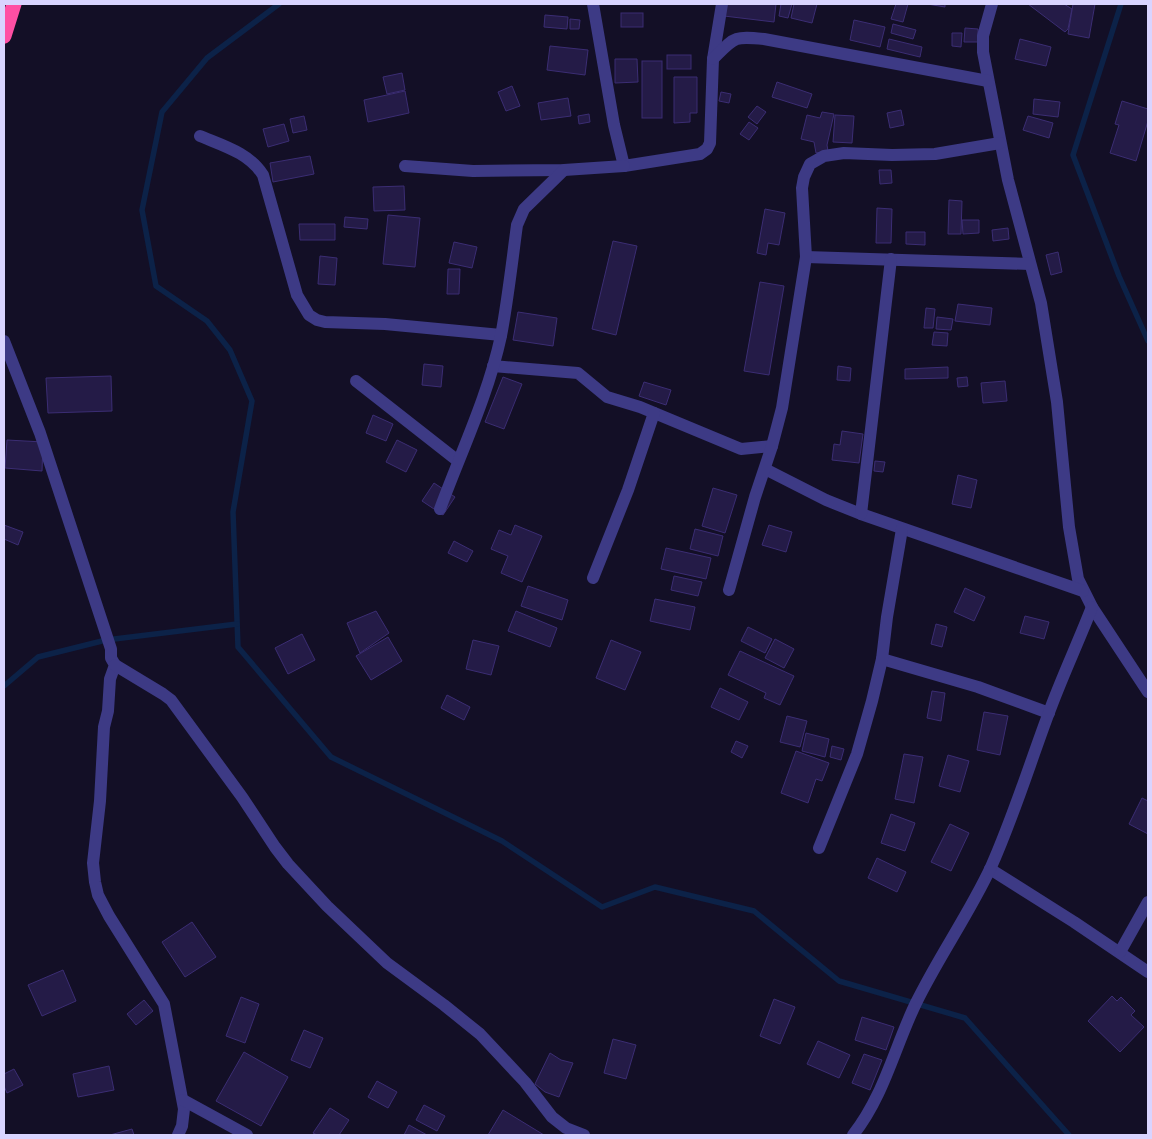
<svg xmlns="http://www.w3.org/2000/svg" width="1152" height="1139" viewBox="0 0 1152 1139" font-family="Arial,sans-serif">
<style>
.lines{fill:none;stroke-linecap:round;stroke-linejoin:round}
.stream{stroke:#0c2248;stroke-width:5.5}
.building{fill:#241b47;stroke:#3b2d73}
.street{stroke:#3d3a85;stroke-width:12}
.highway{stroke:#ff4fa3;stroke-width:15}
</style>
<rect width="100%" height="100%" fill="#130f26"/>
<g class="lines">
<g class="stream">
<polyline points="279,4 207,58 162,112 142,210 156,286 207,321 230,350 252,401 233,512 238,647 331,757 502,841 602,907 655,887 754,911 839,981 965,1018 1069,1135"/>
<polyline points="1121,4 1073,155 1119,276 1148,341"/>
<polyline points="4,686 38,657 106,640 237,624"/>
</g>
</g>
<g class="building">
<polygon points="725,4 776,4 774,22 724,16"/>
<polygon points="781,4 792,4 788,18 779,16"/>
<polygon points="794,4 817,4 812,23 791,18"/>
<polygon points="896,4 908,4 903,22 891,19"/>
<polygon points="927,4 945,4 945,7"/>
<polygon points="1028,4 1064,4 1072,9 1068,29 1065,32"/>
<polygon points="1073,4 1095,4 1089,38 1068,34"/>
<rect x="621" y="13" width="22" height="14"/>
<polygon points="545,15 568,17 567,29 544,27"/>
<polygon points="570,19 580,20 579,29 570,29"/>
<polygon points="854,20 885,27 880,47 850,40"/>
<polygon points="893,24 916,30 913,39 891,33"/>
<polygon points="965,28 978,29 978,42 964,42"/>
<polygon points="952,33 962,33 961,47 952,46"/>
<polygon points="889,39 922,47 920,57 887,49"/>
<polygon points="1020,39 1051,47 1046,66 1015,59"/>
<polygon points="550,46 588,50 585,75 547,70"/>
<rect x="667" y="55" width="24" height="14"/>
<polygon points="615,59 637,59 638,82 615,83"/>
<rect x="642" y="61" width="20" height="57"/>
<polygon points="402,73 405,90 387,94 383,77"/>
<polygon points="674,77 697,77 697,113 690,113 690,122 674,123"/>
<polygon points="777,82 812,94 807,108 772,97"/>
<polygon points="512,86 520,106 506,111 498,92"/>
<polygon points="405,91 409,113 368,122 364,100"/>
<polygon points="721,92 731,94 729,103 719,101"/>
<polygon points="568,98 571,116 541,120 538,103"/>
<polygon points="1034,99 1060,102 1058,117 1033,114"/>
<polygon points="1122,101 1148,109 1148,121 1136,161 1110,153 1119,125 1115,124"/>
<polygon points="757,106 766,112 757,124 748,117"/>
<polygon points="901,110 904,125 890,128 887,113"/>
<polygon points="822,112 834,114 827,145 828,151 816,153 814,142 801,139 807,115 820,118"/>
<polygon points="589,114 590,122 579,124 578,116"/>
<polygon points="835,115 854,116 852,143 833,142"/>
<polygon points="304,116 307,130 293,133 290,119"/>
<polygon points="1028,116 1053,123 1049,138 1023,130"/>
<polygon points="749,122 758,128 749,140 740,134"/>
<polygon points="284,124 289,141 268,147 263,129"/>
<polygon points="310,156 314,174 273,182 270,163"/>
<polygon points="879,170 891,170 892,183 880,184"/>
<polygon points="404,186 405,210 374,211 373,187"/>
<polygon points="949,200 962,201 961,234 948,234"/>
<polygon points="877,208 892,209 891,243 876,243"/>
<polygon points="765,209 785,213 779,245 768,243 766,255 757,253"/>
<polygon points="388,215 420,218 415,267 383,264"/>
<polygon points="345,217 368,219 367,229 344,227"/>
<polygon points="962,220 979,220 979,233 963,234"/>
<polygon points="299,224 335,224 335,240 300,240"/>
<polygon points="1008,228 1009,239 993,241 992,230"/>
<polygon points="906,232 925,232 925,245 906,244"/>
<polygon points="613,241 637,246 616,335 592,329"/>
<polygon points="454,242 477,247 472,268 449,263"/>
<polygon points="1058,252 1062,272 1051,275 1046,255"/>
<polygon points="320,256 337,258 335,285 318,284"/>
<polygon points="448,269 460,269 459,294 447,294"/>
<polygon points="760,282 784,286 769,375 744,371"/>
<polygon points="958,304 992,308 990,325 955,321"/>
<polygon points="926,308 935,309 933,328 924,328"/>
<polygon points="518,312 557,318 553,346 513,340"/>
<polygon points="937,317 953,319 951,330 936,329"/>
<polygon points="934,332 948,333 947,346 932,345"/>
<polygon points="424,364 443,366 441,387 422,385"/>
<polygon points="838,366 851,368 850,381 837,380"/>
<polygon points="948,367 948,378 905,379 905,369"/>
<polygon points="111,376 112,411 48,413 46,378"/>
<polygon points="503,377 522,384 504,429 485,422"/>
<polygon points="967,377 968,386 958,387 957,378"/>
<polygon points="1005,381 1007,401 983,403 981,383"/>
<polygon points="644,382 671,390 666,405 639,396"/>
<polygon points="373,415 393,424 386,441 366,433"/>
<polygon points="842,431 863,434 859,463 832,460 834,444 840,445"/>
<polygon points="7,440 43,442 42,471 5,468"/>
<polygon points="397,440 417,450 406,472 386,462"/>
<polygon points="875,461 885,462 883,472 874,471"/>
<polygon points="958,475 977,480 971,508 952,504"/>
<polygon points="434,483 455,497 443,515 422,501"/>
<polygon points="713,488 737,495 725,533 702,526"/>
<polygon points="4,525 23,532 18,545 4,539"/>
<polygon points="515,525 542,536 522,582 501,573 508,556 491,549 499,530 511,535"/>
<polygon points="769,525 792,532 786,552 762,545"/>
<polygon points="695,529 723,536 718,556 690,549"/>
<polygon points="454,541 473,551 467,562 448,553"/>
<polygon points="666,548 711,558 706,579 661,569"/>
<polygon points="674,576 702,582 698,596 671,590"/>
<polygon points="528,586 568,600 562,620 521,606"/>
<polygon points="965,588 985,597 974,621 954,612"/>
<polygon points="655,599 695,607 690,630 650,621"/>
<polygon points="376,611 389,633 360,653 347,623"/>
<polygon points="516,611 557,628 550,647 508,631"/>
<polygon points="1025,616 1049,622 1044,639 1020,633"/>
<polygon points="936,624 947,627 942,647 931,644"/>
<polygon points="748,627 772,639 765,653 741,641"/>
<polygon points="302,634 315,660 288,674 275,648"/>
<polygon points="388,637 402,661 371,680 356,656"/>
<polygon points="775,639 794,649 784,668 765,658"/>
<polygon points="473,640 499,646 491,675 466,669"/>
<polygon points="611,640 641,652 625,690 596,678"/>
<polygon points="740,651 794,676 780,705 764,698 766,693 728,675"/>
<polygon points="720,688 748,702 739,720 711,707"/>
<polygon points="932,691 945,693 941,721 927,718"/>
<polygon points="447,695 470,707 464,720 441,708"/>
<polygon points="984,712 1008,716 1000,755 977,750"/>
<polygon points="787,716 807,721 800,747 780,742"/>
<polygon points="806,733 829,739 825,757 802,751"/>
<polygon points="736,741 748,746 742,758 731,752"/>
<polygon points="832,746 844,749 841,760 830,757"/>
<polygon points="796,751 829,763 822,781 816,779 808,803 781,793"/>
<polygon points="904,754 923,757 914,803 895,799"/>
<polygon points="948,755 969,761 960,792 939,786"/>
<polygon points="1142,798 1148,801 1148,834 1129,824"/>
<polygon points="891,814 915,823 905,851 881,843"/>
<polygon points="950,824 969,833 951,871 931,862"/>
<polygon points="877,858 906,872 897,892 868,878"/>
<polygon points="192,922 216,957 185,977 162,942"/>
<polygon points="63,970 76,1001 42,1016 28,985"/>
<polygon points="1112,996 1117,1001 1121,997 1135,1011 1131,1015 1144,1027 1120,1052 1088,1021"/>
<polygon points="241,997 259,1004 245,1043 226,1036"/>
<polygon points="774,999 795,1007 780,1044 760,1036"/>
<polygon points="144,1000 153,1011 136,1025 127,1014"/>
<polygon points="862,1017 894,1027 886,1050 855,1040"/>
<polygon points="304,1030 323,1038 310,1068 291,1060"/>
<polygon points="613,1039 636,1045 626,1079 604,1073"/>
<polygon points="818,1041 850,1055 839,1078 807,1064"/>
<polygon points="244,1052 288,1077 261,1126 216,1101"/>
<polygon points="550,1053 561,1060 573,1063 559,1097 545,1092 535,1084"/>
<polygon points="864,1054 882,1060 870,1090 852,1083"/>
<polygon points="109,1066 114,1090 78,1097 73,1074"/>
<polygon points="14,1069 23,1085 7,1093 4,1086 4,1074"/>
<polygon points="377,1081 397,1092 388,1108 368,1097"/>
<polygon points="424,1105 445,1116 437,1131 416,1120"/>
<polygon points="330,1108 349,1120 339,1135 317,1135 313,1133"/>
<polygon points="503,1110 544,1135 488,1135"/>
<polygon points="409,1125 427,1135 404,1135"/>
<polygon points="132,1129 134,1135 110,1135"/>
</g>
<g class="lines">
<g class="street">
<polyline points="593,4 614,125 624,166 700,154 707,149 710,143 713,59 722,4"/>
<polyline points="992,4 983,36 983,52 1008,180 1041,303 1057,402 1069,527 1078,579 1092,607 1148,692"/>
<path d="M 713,59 C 735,37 733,36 764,39 L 988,81"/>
<path d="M 200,136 C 224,146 249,153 263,175 L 297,295 L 309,315 L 317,320 L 325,322 L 385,324 L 501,335"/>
<polyline points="405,166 473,171 564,170 624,166"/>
<polyline points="806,257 1030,264"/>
<polyline points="4,341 40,433 111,649 111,658 115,665 110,679 108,711 104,727 100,801 93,863 95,882 98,895 109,916 164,1004 184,1109 182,1126 178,1135"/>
<polyline points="493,366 578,373 607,397 640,407 741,449 772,446"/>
<polyline points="356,381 458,461"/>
<polyline points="765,469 826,500 861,514 1083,591"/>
<path d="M 440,509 C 461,452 488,396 501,336 C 508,299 512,262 517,225 L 524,209 L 564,170"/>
<polyline points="861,514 891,259"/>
<polyline points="593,578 628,490 654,413"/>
<polyline points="729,590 755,497 772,446 782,408 806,257 802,188 804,177 810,164 824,156 844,153 892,155 935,154 1000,143"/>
<polyline points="882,659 978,687 1049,713"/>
<polyline points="115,665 163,694 171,700 242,797 275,847 288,864 327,906 387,963 444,1005 480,1034 525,1082 552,1117 566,1128 584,1135"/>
<polyline points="819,848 857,754 872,701 882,659 887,617 902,529"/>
<polyline points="990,869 1074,922 1148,972"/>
<polyline points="1120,952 1148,902"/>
<polyline points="183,1100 247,1135"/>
<path d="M 853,1135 C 884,1096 895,1046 916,1003 C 939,956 969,914 991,867 C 1013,818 1029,766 1048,715 C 1061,679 1078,643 1092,607"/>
</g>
<polyline class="highway" points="4,36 14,4"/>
</g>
<rect width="1152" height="1139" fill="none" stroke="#d9d4ff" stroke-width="10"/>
</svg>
